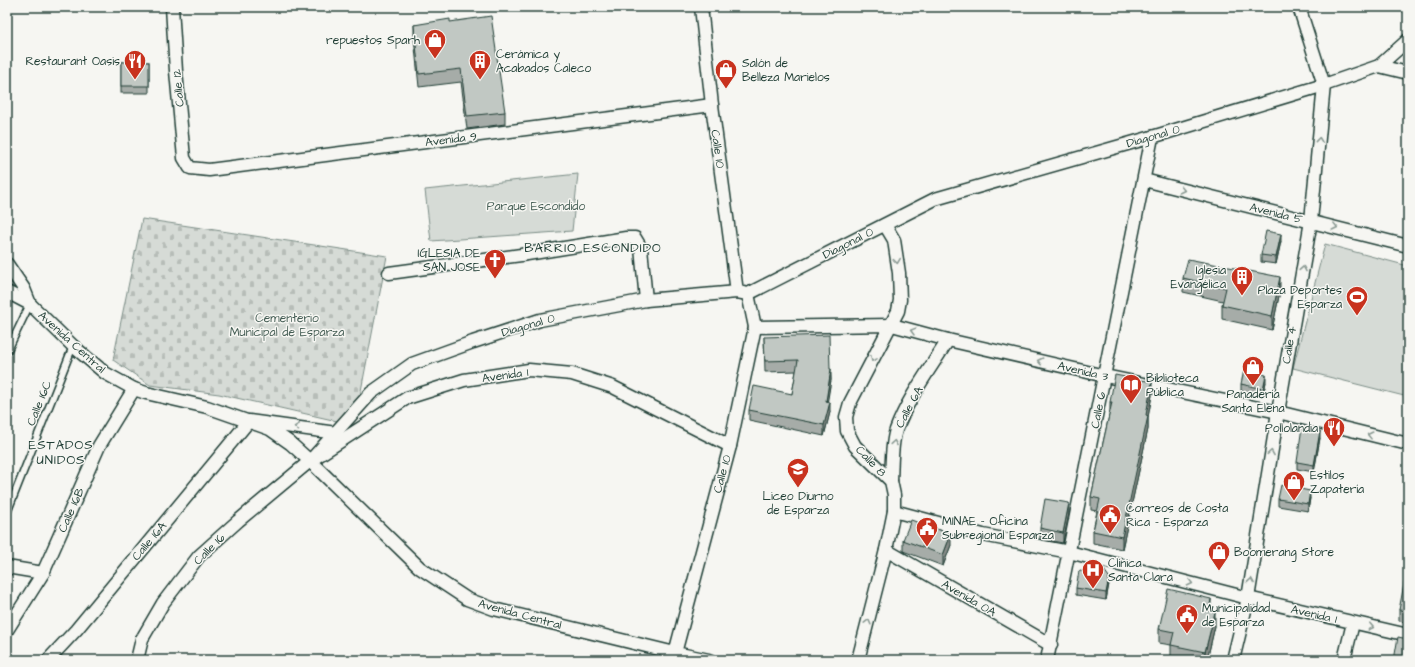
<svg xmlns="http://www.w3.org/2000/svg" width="1415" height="667" viewBox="0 0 1415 667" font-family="'Architects Daughter',sans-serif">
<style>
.cemetery{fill:url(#cemetery-stones);stroke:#7a8c85}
.park{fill:#d6dbd6;stroke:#7a8c85}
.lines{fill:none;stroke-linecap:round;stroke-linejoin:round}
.service-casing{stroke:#1f3d34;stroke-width:9}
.minor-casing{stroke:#1f3d34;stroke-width:15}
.service{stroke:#f6f6f2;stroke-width:6}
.minor{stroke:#f6f6f2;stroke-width:12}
.wall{fill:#a6aca8;stroke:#1f3d34}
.shaded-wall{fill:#878c88;stroke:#1f3d34}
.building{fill:#c1c8c3;stroke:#1f3d34}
.oneway{stroke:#8a9a93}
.labels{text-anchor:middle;stroke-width:3;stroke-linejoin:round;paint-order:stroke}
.poi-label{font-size:12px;fill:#1f3d34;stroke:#f6f6f2;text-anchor:start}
.street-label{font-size:12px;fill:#1f3d34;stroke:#f6f6f2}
.park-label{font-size:12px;fill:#445d54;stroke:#f6f6f2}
.neighbourhood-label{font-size:13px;letter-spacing:1px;fill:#1f3d34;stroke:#f6f6f2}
</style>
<defs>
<pattern id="cemetery-stones" width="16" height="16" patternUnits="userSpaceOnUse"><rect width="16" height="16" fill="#d6dbd6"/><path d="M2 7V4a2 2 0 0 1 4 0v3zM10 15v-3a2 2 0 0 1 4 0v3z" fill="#b7bdb8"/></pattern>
</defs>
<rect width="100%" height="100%" fill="#f6f6f2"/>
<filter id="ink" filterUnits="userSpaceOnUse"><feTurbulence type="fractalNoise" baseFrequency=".025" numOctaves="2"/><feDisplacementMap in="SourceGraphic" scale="8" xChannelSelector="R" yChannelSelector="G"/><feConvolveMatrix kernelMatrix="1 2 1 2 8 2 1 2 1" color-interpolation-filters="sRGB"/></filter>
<g filter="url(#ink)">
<polygon class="cemetery" points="142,219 387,256 360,396 337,421 219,394 150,385 113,360"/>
<g class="park">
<polygon points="578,174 572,231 431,241 425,190"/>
<polygon points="1325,244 1408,266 1408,397 1293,368"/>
</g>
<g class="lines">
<g class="service-casing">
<g id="service">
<polyline points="7,352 30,304"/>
<polyline points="7,513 73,346"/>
</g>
</g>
<g class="minor-casing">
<g id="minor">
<polyline points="172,7 176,71 184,158 190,168 209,170 712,105"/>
<polyline points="701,7 712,105 737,292"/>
<polyline points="1379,66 1408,73"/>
<polyline points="1144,180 1408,246"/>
<polyline points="7,264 24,289 30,304 73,346 105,373 134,389 146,393 207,407 270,429 290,443 310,461 420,568 467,599 494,609 675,653 709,660"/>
<polyline points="389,273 521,255 626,238 635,238 641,248 646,300"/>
<polyline points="7,292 30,304"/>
<polyline points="755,327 892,325 948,340 1105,376 1278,412 1408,444"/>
<polyline points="310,461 371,393 412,364 473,342 540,320 646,300 737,292 748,294 935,199 1152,137 1324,85 1379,66 1408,40"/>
<path d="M 891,481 C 892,465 891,445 896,430 C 908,398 930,369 948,340"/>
<polyline points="894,511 983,535 1069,552 1248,598 1408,635"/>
<polyline points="886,550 1051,645"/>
<polyline points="7,567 43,573"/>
<polyline points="7,630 43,573 99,446 134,389"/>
<polyline points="675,653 730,446 755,327 748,294"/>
<polyline points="48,660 76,630 249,421 336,433"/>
<polyline points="137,660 142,639 163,603 199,556 238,521 310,461 407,398 464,380 529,370 572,374 613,387 730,446"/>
<polyline points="858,660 886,550 894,511 894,495 891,481 855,446 847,431 846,417 850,403 898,311 900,300 899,273 894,240 885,225"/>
<polyline points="1047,660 1152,137"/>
<polyline points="1233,660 1248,598 1278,412 1311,221 1324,85 1299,7"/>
<polyline points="1344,660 1353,623"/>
</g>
</g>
<use href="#service" class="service"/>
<use href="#minor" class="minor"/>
</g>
<g class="wall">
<polygon points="450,22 505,112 505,124 467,129 461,82 419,87 414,38 414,25"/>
<rect x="121" y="62" width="28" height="31"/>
<polygon points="1281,241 1276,264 1261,262 1261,255"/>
<polygon points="1183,278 1280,291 1272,330 1222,319 1222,305 1223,301 1183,292"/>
<polygon points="764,337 830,369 831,380 827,401 830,412 824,436 749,420 749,410 792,394 796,371 765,372"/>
<polygon points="1266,382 1263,396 1241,391 1241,384"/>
<polygon points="1152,395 1148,417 1148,429 1122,549 1093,543 1093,531 1097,511 1091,510 1091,497 1110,411 1110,402"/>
<polygon points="1320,438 1314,472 1297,469 1297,462"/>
<polygon points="1310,498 1308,511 1278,506 1278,499"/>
<polygon points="1069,514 1063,543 1040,539 1040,528"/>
<polygon points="903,540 951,545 943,566 903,551"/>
<polygon points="1408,580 1408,623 1399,621 1399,610"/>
<polygon points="1109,584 1106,600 1076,595 1076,588"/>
<polygon points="1211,612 1215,626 1207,660 1178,660 1171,659 1171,645 1159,643 1159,629"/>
</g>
<g class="shaded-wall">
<polygon points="1281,234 1281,241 1276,264 1276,257"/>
<polygon points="1280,277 1280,291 1272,330 1272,316"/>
<polygon points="831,369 831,380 826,411 826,401"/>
<polygon points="1266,375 1266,382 1263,396 1263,389"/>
<polygon points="1152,382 1152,395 1148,417 1148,429 1122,549 1122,537"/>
<polygon points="830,402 830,412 824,436 824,425"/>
<polygon points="1320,431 1320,438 1314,472 1314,465"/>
<polygon points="1310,491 1310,498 1308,511 1308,504"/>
<polygon points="1069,503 1069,514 1063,543 1063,533"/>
<polygon points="951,534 951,545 943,566 943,555"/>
<polygon points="1109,577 1109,584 1106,600 1106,593"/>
<polygon points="1211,599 1211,613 1209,611"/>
<polygon points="1215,612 1215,626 1207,660 1205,660 1205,652"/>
</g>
<g class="building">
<polygon points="491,16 505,112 467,116 461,69 419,74 414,25 450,19 450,22"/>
<rect x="121" y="62" width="28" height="24"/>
<polygon points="1266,231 1281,234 1276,257 1261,255"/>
<polygon points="1188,259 1280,277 1272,316 1222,305 1226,288 1183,278"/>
<polygon points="829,335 830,369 831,369 826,401 830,402 824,425 749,410 754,386 792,394 798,360 765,361 764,337"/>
<polygon points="1244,370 1266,375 1263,389 1241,384"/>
<polygon points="1115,375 1152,382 1146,415 1148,416 1122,537 1093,531 1100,499 1091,497 1112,402 1110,402"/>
<polygon points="1302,427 1320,431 1314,465 1297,462"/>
<polygon points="1281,485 1310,491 1308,504 1278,499"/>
<polygon points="1045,499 1069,503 1063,533 1040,528"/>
<polygon points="911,520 951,534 943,555 903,540"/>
<polygon points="1090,568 1104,570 1109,577 1106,593 1076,588 1079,571 1090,572"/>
<polygon points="1405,579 1408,580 1408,611 1399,610"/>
<polygon points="1168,589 1211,599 1209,611 1215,612 1205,652 1171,645 1174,632 1159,629"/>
<polygon points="1398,637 1408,639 1408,660 1394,660"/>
</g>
<defs><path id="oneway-chevron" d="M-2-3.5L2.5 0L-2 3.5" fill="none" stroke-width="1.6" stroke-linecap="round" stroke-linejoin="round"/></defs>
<g class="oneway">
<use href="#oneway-chevron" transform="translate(1319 140) rotate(-84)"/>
<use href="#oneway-chevron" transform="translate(1182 190) rotate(14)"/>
<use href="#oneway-chevron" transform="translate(1335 227) rotate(14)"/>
<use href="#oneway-chevron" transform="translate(897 261) rotate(82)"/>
<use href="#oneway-chevron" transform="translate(1303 269) rotate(-80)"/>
<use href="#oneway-chevron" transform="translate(913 331) rotate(-165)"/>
<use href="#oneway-chevron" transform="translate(873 359) rotate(118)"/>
<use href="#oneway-chevron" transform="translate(1040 361) rotate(-167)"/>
<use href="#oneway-chevron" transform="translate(297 427) rotate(-172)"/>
<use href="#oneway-chevron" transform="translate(1370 435) rotate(-166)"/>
<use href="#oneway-chevron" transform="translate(894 443) rotate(-81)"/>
<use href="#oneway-chevron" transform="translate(1271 453) rotate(-81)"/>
<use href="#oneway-chevron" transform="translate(1251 581) rotate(-81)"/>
<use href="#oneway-chevron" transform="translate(1190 583) rotate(14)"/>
<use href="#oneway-chevron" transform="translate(868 622) rotate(-76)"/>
<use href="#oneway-chevron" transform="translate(1371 627) rotate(13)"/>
</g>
</g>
<defs>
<g id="shop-pin" transform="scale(1.15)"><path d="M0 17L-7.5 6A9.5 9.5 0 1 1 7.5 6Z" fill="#c8321e" stroke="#f6f6f2"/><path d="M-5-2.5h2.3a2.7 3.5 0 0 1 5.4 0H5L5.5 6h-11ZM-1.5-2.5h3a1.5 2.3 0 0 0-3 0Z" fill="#fff"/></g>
<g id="restaurant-pin" transform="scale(1.15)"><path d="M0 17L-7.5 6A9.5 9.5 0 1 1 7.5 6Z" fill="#c8321e" stroke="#f6f6f2"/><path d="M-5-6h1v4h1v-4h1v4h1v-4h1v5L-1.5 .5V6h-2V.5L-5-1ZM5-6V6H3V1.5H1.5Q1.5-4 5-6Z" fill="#fff"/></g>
<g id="building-pin" transform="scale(1.15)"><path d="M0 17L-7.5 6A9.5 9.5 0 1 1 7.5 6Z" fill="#c8321e" stroke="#f6f6f2"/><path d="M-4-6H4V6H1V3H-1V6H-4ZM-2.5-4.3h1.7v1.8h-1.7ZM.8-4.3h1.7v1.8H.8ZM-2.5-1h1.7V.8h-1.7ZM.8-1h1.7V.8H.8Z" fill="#fff"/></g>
<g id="church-pin" transform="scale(1.15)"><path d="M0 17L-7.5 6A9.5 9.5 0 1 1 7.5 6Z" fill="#c8321e" stroke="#f6f6f2"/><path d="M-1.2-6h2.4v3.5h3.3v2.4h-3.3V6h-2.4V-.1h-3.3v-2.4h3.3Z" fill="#fff"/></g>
<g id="stadium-pin" transform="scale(1.15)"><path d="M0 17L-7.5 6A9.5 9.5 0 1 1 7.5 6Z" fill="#c8321e" stroke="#f6f6f2"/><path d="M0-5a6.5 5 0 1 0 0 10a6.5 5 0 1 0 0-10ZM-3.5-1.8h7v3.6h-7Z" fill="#fff"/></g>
<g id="library-pin" transform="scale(1.15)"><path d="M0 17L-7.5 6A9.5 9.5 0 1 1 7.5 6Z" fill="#c8321e" stroke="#f6f6f2"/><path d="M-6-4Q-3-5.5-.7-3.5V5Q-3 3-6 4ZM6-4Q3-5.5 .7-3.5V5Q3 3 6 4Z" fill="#fff"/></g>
<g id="school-pin" transform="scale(1.15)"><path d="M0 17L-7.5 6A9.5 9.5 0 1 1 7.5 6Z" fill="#c8321e" stroke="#f6f6f2"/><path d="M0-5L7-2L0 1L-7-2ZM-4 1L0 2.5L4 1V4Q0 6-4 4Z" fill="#fff"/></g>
<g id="civic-pin" transform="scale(1.15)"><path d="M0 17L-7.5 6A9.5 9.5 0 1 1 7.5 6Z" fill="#c8321e" stroke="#f6f6f2"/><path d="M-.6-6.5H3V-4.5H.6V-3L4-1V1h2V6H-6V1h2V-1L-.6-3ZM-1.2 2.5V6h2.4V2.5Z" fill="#fff"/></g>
<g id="hospital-pin" transform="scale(1.15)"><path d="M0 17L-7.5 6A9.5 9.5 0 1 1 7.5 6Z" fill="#c8321e" stroke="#f6f6f2"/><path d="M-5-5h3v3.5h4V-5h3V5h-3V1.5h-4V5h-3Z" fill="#fff"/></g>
</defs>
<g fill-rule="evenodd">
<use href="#shop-pin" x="435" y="40"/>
<use href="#restaurant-pin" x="135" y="61"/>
<use href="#building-pin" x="480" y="61"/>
<use href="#shop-pin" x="726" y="70"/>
<use href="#church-pin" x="495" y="260"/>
<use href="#building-pin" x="1242" y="277"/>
<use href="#stadium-pin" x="1357" y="297"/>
<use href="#shop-pin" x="1253" y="367"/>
<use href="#library-pin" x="1131" y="385"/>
<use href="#restaurant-pin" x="1334" y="428"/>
<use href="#school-pin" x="798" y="469"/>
<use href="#shop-pin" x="1294" y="482"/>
<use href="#civic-pin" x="1110" y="515"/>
<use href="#civic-pin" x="927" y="528"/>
<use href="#shop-pin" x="1219" y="552"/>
<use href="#hospital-pin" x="1093" y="570"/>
<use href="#civic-pin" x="1187" y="615"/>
</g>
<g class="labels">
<g class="poi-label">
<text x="420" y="44" text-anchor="end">repuestos Sparh</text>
<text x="496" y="58">Cerámica y<tspan x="496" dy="14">Acabados Caleco</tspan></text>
<text x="120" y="65" text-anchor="end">Restaurant Oasis</text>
<text x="742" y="67">Salón de<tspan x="742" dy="14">Belleza Marielos</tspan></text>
<text x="480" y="257" text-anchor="end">IGLESIA DE<tspan x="480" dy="14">SAN JOSE</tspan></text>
<text x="1226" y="274" text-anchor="end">Iglesia<tspan x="1226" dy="14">Evangélica</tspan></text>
<text x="1342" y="294" text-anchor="end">Plaza Deportes<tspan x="1342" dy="14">Esparza</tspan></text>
<text x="1146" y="382">Biblioteca<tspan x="1146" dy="14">Pública</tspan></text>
<text x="1253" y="398" text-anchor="middle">Panadería<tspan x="1253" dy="14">Santa Elena</tspan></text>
<text x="1318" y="432" text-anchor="end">Pollolandia</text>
<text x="1310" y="479">Estilos<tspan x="1310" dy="14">Zapatería</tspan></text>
<text x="798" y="500" text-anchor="middle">Liceo Diurno<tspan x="798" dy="14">de Esparza</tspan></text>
<text x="1126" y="512">Correos de Costa<tspan x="1126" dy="14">Rica - Esparza</tspan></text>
<text x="942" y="525">MINAE - Oficina<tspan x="942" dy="14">Subregional Esparza</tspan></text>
<text x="1234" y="556">Boomerang Store</text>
<text x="1108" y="567">Clínica<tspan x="1108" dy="14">Santa Clara</tspan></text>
<text x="1202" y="612">Municipalidad<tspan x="1202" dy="14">de Esparza</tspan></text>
</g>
<g class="street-label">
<text transform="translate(178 88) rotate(-95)" y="4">Calle 12</text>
<text transform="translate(1153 136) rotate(-16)" y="4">Diagonal 0</text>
<text transform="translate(451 139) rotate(-7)" y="4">Avenida 9</text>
<text transform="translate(718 149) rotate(82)" y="4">Calle 10</text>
<text transform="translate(1276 213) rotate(14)" y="4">Avenida 5</text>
<text transform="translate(848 243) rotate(-27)" y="4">Diagonal 0</text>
<text transform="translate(528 325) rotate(-16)" y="4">Diagonal 0</text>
<text transform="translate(72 342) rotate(42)" y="4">Avenida Central</text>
<text transform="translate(1289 345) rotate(-80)" y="4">Calle 4</text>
<text transform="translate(1083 371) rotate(13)" y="4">Avenida 3</text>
<text transform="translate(505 375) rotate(-8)" y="4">Avenida 1</text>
<text transform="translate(39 403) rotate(-68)" y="4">Calle 16C</text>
<text transform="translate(909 407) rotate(-62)" y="4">Calle 6A</text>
<text transform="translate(1098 410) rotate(-79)" y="4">Calle 6</text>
<text transform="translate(871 461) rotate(46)" y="4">Calle 8</text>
<text transform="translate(722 474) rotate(-75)" y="4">Calle 10</text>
<text transform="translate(71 510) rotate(-66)" y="4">Calle 16B</text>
<text transform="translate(149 541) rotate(-50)" y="4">Calle 16A</text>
<text transform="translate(209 549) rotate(-45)" y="4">Calle 16</text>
<text transform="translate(969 598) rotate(30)" y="4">Avenida 0A</text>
<text transform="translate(520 614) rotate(15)" y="4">Avenida Central</text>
<text transform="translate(1314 614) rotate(13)" y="4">Avenida 1</text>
</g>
<g class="park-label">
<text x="536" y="210">Parque Escondido</text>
<text x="287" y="322">Cementerio<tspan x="287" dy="14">Municipal de Esparza</tspan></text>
</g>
<g class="neighbourhood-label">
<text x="593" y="252">BARRIO ESCONDIDO</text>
<text x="61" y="449">ESTADOS<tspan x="61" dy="15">UNIDOS</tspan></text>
</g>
</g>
<rect width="1415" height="667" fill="none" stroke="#f6f6f2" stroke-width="24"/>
<rect x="12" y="12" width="1391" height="643" fill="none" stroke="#1f3d34" stroke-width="1.5" filter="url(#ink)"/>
</svg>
